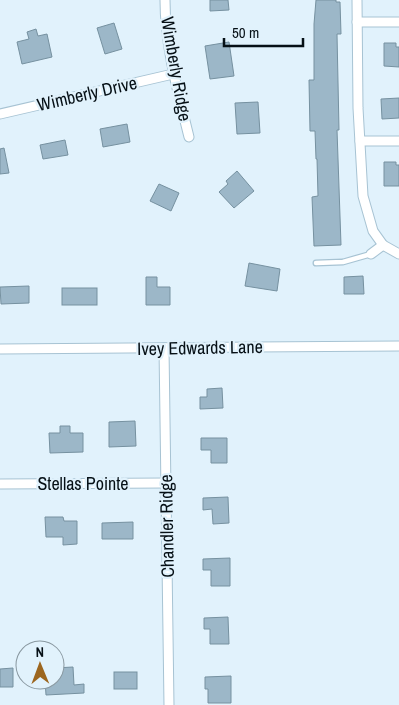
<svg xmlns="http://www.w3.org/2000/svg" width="399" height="705" viewBox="0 0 399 705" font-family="'Archivo Narrow',sans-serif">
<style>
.building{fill:#9cb7c8;stroke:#7691a0}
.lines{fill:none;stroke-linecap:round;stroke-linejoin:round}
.lane-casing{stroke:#a7c3d3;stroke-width:7}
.street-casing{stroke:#a7c3d3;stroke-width:11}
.lane{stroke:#fff;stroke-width:4.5}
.street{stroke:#fff;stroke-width:9}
.labels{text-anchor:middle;stroke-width:4.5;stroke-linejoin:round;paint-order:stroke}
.street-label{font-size:18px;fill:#061016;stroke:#e1f2fc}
</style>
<rect width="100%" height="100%" fill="#e1f2fc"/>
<g class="building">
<polygon points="210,0 228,0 229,10 210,11"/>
<polygon points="316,0 336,0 336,2 340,2 341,34 337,34 339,130 337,130 341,245 314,246 312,197 318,196 317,159 316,159 315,131 310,131 309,80 314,80 314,24"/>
<polygon points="114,23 122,49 105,54 97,28"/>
<polygon points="36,29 38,36 47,34 52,57 22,64 17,42 29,39 27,32"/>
<polygon points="229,42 234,76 210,79 205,46"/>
<polygon points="384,43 396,43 396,47 399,47 399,67 384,66"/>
<polygon points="399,98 399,118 382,119 381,99"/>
<polygon points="258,102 260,133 237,134 235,103"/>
<polygon points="127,124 130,142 103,147 100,129"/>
<polygon points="65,140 68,155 43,159 40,145"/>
<polygon points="4,148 9,173 0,174 0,149"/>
<polygon points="384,162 396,162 396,165 399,165 399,186 384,186"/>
<polygon points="237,171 254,191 234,208 219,192 228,184 226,181"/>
<polygon points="159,184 179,193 171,211 150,201"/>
<polygon points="249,263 280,269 277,291 245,286"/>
<polygon points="363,276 364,294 344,294 344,277"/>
<polygon points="146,277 157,277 157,287 170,287 170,305 146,305"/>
<polygon points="29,286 29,303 1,304 0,287"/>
<rect x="62" y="288" width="35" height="17"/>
<polygon points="222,388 223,408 200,409 200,397 207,397 207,389"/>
<polygon points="135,421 136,446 109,447 109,422"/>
<polygon points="60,426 70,426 70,433 83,433 83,452 50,453 49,433 60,433"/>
<polygon points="201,438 227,438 227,463 211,463 211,450 201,450"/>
<polygon points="228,497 229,523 213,524 212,509 203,510 203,498"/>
<polygon points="45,517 63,517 64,521 77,521 77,544 63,545 63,537 46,537"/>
<polygon points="133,522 133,539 102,539 102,523"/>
<polygon points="230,558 230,586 211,586 211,570 203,570 203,559"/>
<polygon points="228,617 229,644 210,644 210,629 204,629 204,618"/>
<polygon points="73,667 74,685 84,684 84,693 46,695 45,680 55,680 55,668"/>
<polygon points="13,668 13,687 0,687 0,669"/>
<rect x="114" y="672" width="23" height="17"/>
<polygon points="231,676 231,703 208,703 208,689 205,689 205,677"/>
</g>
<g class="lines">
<g class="lane-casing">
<polyline id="lane" points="316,263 343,262 371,254"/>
</g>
<g class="street-casing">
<g id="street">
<path d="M 165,0 C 165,47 178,92 189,137"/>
<polyline points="357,0 358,108 363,196 373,231 383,245 399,254"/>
<polyline points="357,22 399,22"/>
<polyline points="0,114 173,74"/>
<polyline points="360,141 399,141"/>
<polyline points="371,254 383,245"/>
<polyline points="164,348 169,705"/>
<polyline points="0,349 399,346"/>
<polyline points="0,484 166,483"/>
</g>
</g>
<use href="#lane" class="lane"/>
<use href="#street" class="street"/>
</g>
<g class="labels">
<g class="street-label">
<text transform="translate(176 69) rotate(80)" y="6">Wimberly Ridge</text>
<text transform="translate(87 94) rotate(-13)" y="6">Wimberly Drive</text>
<text transform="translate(200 348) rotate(-1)" y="6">Ivey Edwards Lane</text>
<text x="83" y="490">Stellas Pointe</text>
<text transform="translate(167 526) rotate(-91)" y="6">Chandler Ridge</text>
</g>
</g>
<g transform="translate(40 665) rotate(359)"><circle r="24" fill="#e1f2fc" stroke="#8998a0"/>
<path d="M0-4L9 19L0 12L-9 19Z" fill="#9c661f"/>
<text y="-8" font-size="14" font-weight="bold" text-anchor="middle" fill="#061016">N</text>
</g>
<path d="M224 38v8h79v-8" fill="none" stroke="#061016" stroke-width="2.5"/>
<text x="232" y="38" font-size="15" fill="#061016" stroke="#e1f2fc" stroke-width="4" paint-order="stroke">50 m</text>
</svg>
